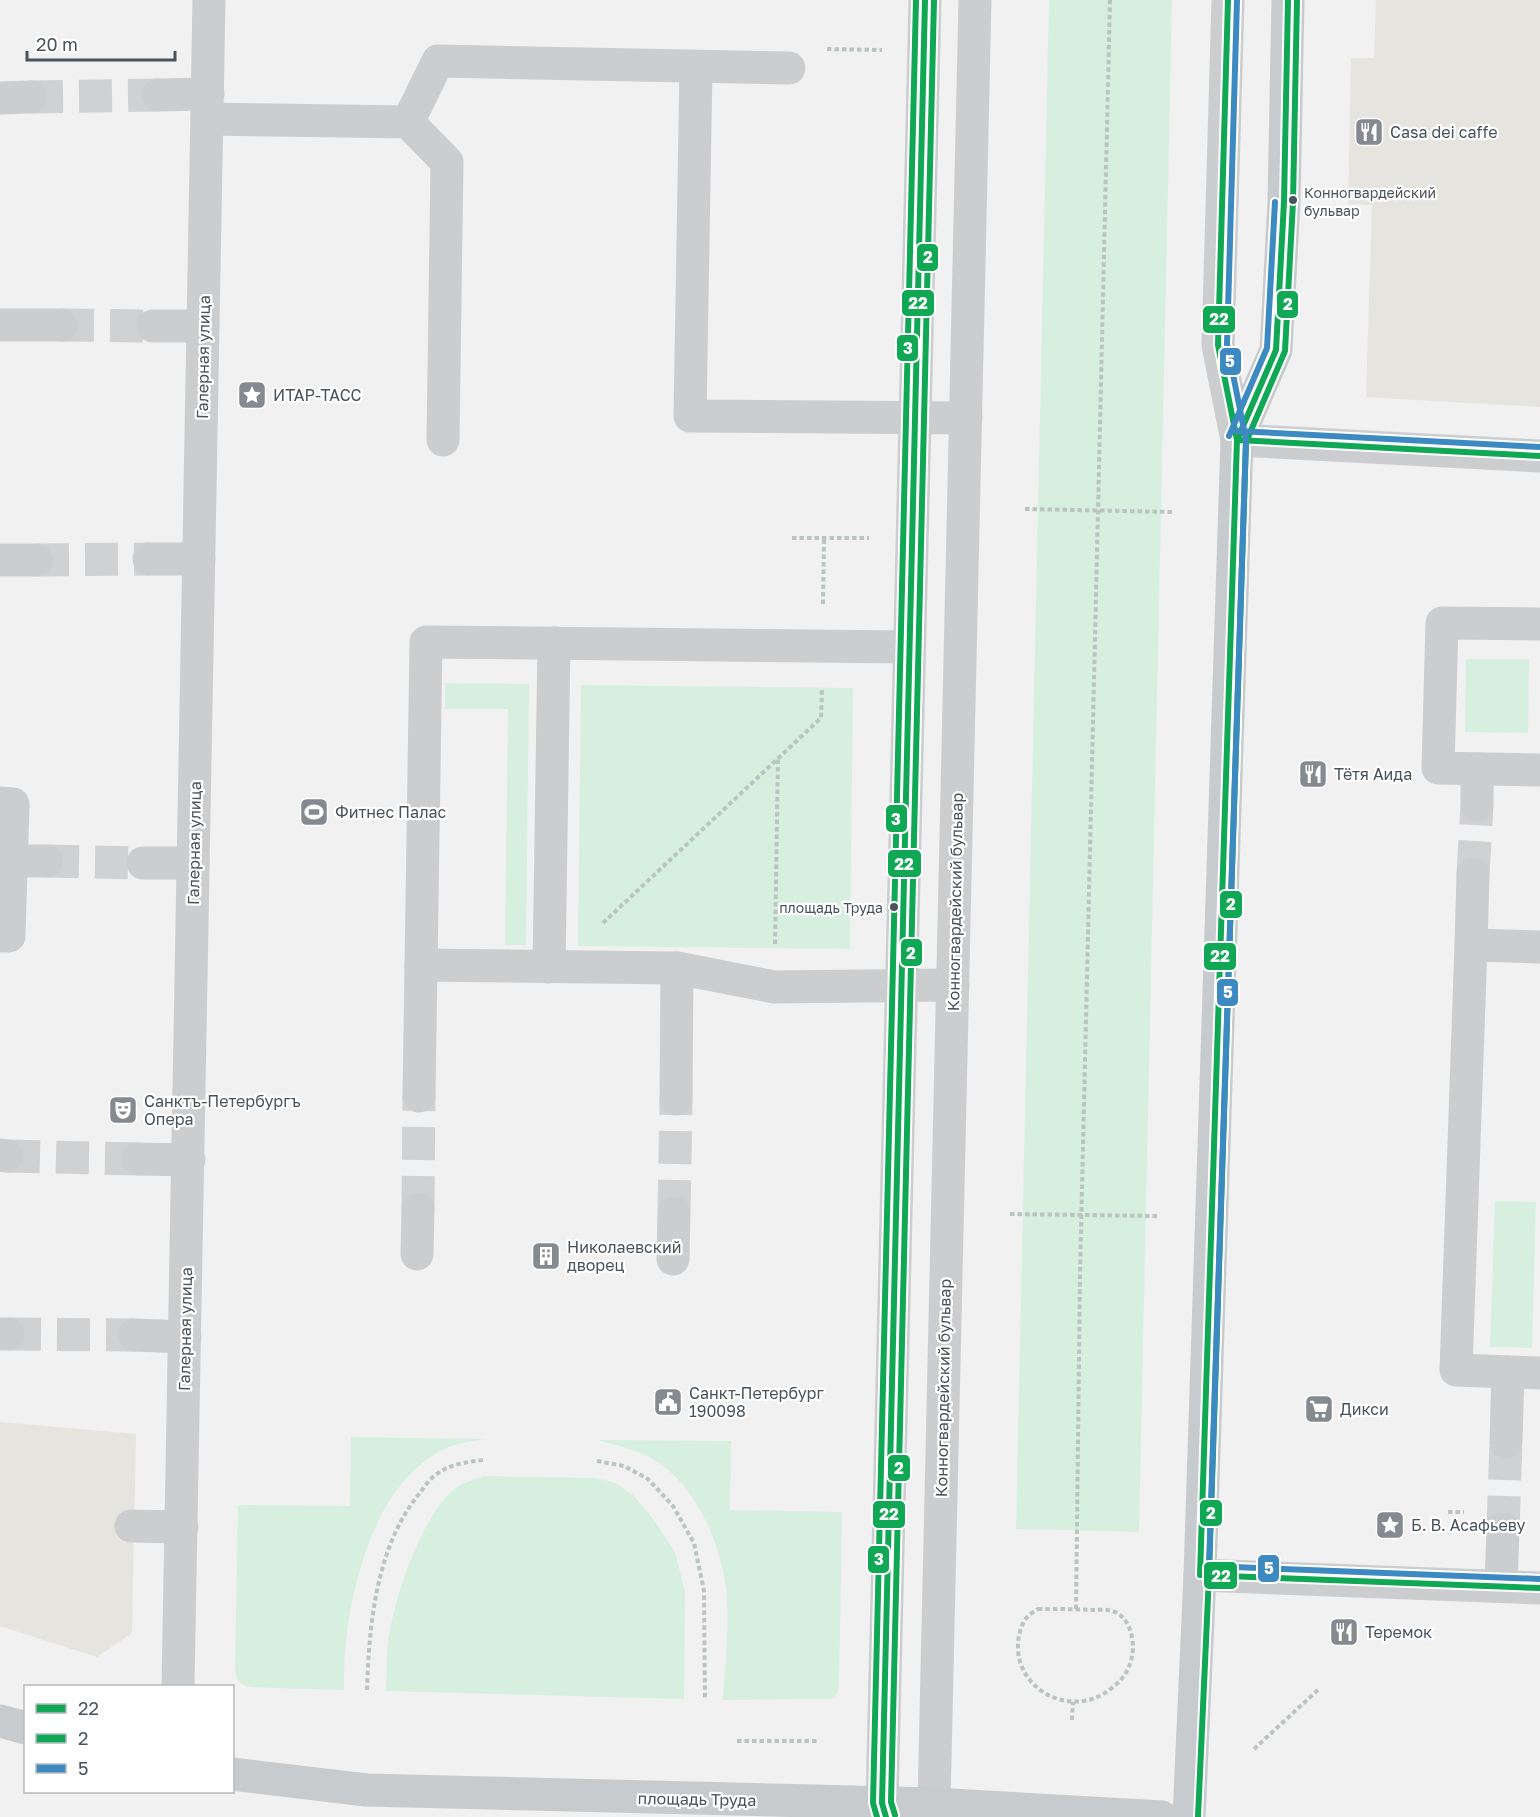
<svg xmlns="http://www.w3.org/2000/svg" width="1540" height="1817" viewBox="0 0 1540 1817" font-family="'Golos Text',sans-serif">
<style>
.commercial{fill:#e5e4df}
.green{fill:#d7efdf}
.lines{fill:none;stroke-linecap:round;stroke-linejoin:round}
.minor-tunnel{stroke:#cfd1d3;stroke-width:33;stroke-dasharray:33 16;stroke-linecap:butt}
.path{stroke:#bac4c1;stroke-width:4;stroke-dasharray:4.5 3;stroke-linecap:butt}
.minor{stroke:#cbcdcf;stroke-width:33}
.major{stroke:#c7cbcd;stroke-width:33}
.bus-1-casing{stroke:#fff;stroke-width:10}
.bus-2-casing{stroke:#fff;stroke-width:10}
.bus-3-casing{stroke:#fff;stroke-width:10}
.bus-4-casing{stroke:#fff;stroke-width:10}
.bus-1{stroke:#10a855;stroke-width:6}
.bus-2{stroke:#10a855;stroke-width:6}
.bus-3{stroke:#3d8ac2;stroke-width:6}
.bus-4{stroke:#10a855;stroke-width:6}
.bus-dot{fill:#49535c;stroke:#fff;stroke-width:2}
.labels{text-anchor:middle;stroke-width:4.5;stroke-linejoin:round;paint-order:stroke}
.bus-label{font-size:14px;fill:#49535c;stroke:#fff;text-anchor:start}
.poi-label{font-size:16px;fill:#49535c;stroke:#fff;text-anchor:start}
.street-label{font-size:16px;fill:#49535c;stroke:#fff}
.line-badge{stroke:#fff;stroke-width:2}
.badge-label{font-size:16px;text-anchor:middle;font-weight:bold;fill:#fff}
</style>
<rect width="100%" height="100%" fill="#f1f1f1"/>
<g class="commercial">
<polygon points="1376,0 1540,0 1540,407 1366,397 1372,205 1348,204 1351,58 1374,58"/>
<polygon points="0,1422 136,1434 132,1633 97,1657 0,1626"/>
</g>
<g class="green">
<polygon points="1049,0 1172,0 1139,1532 1016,1529"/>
<polygon points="1466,659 1529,659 1528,733 1465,732"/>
<polygon points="445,683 529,684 526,945 505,945 508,709 445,709"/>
<polygon points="581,685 853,688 850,949 578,946"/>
<polygon points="1495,1201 1536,1202 1532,1348 1490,1347"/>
<path d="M 351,1437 L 485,1439 C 474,1441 460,1442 449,1447 C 380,1476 354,1572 346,1640 C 344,1656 344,1673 344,1690 L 250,1687 C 241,1685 237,1681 235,1672 L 238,1505 L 350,1506 Z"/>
<path d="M 598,1440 L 731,1441 L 730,1510 L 842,1512 L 839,1686 L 837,1694 L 832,1699 L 723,1700 C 725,1666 730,1622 726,1589 C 720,1544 699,1493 662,1465 C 643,1451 619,1446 598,1440 Z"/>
<path d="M 484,1476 L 597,1478 L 616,1483 L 634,1496 L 654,1520 L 675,1552 L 685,1592 L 684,1699 L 386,1691 C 387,1676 386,1660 388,1645 C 392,1603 420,1521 451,1492 C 461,1483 472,1480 484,1476 Z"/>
</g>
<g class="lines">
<g class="minor-tunnel">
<polyline points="30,97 158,95"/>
<polyline points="61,325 153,326"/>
<polyline points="36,560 149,559"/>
<polyline points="46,861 143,863"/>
<polyline points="1473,874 1477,805"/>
<polyline points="7,1156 138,1159"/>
<polyline points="418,1209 419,1096"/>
<polyline points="674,1213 676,1099"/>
<polyline points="8,1334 134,1335"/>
<polyline points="1503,1529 1506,1442"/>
</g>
<g class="path">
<polyline points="827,49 882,50"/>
<polyline points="1025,509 1173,512"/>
<polyline points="792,538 869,538"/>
<polyline points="823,604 824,539"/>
<polyline points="603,923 821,718 822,689"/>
<polyline points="775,944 778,759"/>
<polyline points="1010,1214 1157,1216"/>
<polyline points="597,1461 624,1466 648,1479 673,1506 694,1543 704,1591 705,1700"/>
<polyline points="1448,1512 1464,1512"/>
<path d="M 1038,1609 C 1056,1609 1075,1609 1093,1610 C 1099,1610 1106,1609 1112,1611 C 1127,1615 1133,1633 1133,1648 C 1132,1664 1126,1677 1113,1687 C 1066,1727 997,1678 1024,1621 C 1027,1616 1033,1612 1038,1609 Z"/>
<polyline points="1076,1609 1080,1274 1110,0"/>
<path d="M 367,1690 C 369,1625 376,1547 419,1494 C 423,1489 428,1481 433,1477 C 448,1464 466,1462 484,1460"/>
<polyline points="1072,1720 1073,1702"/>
<polyline points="737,1741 819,1741"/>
<polyline points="1254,1749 1319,1689"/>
</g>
<g class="minor">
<polyline points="1228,0 1218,345 1237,440 1540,456"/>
<polyline points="696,67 690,416 966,418"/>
<polyline points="158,95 208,94"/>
<polyline points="0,98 30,97"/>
<polyline points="207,119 408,122 438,61 789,68"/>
<polyline points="408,122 447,162 443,440"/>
<polyline points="0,325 61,325"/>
<polyline points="153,326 203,326"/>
<polyline points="149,559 199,559"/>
<polyline points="0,560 36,560"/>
<polyline points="1540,624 1442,623 1438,768 1540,770"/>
<polyline points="0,803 13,804 9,936 0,936"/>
<polyline points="1477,805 1477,769"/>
<polyline points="11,861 46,861"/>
<polyline points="143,863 193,863"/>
<polyline points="1471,945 1473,874"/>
<polyline points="1540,947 1471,945 1456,1370 1540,1373"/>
<polyline points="421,965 677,968 774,987 953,985"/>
<polyline points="549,967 554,643"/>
<polyline points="419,1096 426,642 909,647"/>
<polyline points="676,1099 677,968"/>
<polyline points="0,1155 7,1156"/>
<polyline points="138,1159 189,1160"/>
<polyline points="417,1254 418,1209"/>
<polyline points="673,1259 674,1213"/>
<polyline points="0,1334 8,1334"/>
<polyline points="134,1335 185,1337"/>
<polyline points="1506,1442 1508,1372"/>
<polyline points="131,1526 182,1527"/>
<polyline points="1200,1575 1540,1588"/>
<polyline points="1501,1586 1503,1529"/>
<polyline points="178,1686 209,0"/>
<polyline points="934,1804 975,0"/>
<polyline points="886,1817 882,1803 925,0"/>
</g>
<g class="major">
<polyline points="0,1721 26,1728"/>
<polyline points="232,1774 366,1790 934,1804 1162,1817"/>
<polyline points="1189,1817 1200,1575 1237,440 1276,350 1284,202 1288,0"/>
</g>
<g class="bus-1-casing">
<g id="bus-1">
<polyline points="1228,0 1218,345 1237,440 1200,1575 1540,1588"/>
<polyline points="1237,440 1276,350 1284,202 1288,0"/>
<polyline points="1237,440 1540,456"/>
<polyline points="886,1817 882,1803 925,0"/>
</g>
</g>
<g class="bus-2-casing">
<g id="bus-2">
<polyline points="895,1815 891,1802 934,0"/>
<polyline points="1198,1817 1209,1575 1246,442 1285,351 1293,202 1297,0"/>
</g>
</g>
<g class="bus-3-casing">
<g id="bus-3">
<polyline points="1237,0 1227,344 1246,440 1209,1566 1540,1579"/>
<polyline points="1237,431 1540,447"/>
<polyline points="1229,436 1267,348 1275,202"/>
</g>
</g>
<g class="bus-4-casing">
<polyline id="bus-4" points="877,1817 873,1803 916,0"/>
</g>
<use href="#bus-1" class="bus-1"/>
<use href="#bus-2" class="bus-2"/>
<use href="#bus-3" class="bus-3"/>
<use href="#bus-4" class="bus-4"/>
</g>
<defs>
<g id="restaurant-square" transform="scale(1.5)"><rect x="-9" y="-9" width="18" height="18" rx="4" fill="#848a90" stroke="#fff"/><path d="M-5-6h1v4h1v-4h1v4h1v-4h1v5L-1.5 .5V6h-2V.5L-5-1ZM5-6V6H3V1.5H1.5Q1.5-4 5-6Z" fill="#fff"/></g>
<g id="sight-square" transform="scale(1.5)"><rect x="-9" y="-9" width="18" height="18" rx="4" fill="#848a90" stroke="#fff"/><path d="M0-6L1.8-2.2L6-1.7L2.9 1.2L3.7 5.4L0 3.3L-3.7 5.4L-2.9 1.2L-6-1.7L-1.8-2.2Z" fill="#fff"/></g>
<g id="stadium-square" transform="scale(1.5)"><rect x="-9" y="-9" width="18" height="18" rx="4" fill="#848a90" stroke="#fff"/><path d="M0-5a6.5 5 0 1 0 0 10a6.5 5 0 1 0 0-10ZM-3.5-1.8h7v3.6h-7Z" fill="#fff"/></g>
<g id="theatre-square" transform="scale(1.5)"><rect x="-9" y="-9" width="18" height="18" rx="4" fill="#848a90" stroke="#fff"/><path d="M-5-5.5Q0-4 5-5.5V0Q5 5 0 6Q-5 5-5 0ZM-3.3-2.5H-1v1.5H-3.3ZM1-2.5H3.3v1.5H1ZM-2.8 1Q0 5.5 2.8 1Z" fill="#fff"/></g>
<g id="building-square" transform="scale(1.5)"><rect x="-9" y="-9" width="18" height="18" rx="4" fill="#848a90" stroke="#fff"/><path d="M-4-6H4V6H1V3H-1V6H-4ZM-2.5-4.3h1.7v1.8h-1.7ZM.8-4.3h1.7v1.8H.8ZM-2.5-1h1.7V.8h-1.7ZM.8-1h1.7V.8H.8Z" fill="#fff"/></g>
<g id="civic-square" transform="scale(1.5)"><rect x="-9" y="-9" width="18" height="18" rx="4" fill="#848a90" stroke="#fff"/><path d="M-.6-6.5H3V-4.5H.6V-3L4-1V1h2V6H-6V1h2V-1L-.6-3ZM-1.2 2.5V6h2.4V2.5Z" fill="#fff"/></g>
<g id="supermarket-square" transform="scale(1.5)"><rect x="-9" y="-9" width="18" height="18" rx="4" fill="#848a90" stroke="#fff"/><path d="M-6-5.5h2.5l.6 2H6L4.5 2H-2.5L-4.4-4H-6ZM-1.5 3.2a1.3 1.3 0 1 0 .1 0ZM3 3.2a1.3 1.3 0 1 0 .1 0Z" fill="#fff"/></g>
</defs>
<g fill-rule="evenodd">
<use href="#restaurant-square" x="1369" y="132"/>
<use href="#sight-square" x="252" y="395"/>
<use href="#restaurant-square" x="1313" y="774"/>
<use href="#stadium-square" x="314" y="812"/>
<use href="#theatre-square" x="123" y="1110"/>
<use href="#building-square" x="546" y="1256"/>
<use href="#civic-square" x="668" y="1402"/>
<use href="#supermarket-square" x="1319" y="1409"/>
<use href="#sight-square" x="1390" y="1525"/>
<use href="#restaurant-square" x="1344" y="1632"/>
</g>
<g class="bus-dot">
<circle cx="1293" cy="200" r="5"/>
<circle cx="894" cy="907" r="5"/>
</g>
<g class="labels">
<g class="bus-label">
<text x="1304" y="198">Конногвардейский<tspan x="1304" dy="18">бульвар</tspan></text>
<text x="883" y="913" text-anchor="end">площадь Труда</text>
</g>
<g class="poi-label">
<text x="1390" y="138">Casa dei caffe</text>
<text x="273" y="401">ИТАР-ТАСС</text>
<text x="1334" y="780">Тётя Аида</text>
<text x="335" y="818">Фитнес Палас</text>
<text x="144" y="1107">Санктъ-Петербургъ<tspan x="144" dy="18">Опера</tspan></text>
<text x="567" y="1253">Николаевский<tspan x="567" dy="18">дворец</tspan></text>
<text x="689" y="1399">Санкт-Петербург<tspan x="689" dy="18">190098</tspan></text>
<text x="1340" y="1415">Дикси</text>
<text x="1411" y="1531">Б. В. Асафьеву</text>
<text x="1365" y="1638">Теремок</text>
</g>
<g class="street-label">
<text transform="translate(203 357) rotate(-89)" y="6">Галерная улица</text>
<text transform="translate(194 843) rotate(-89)" y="6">Галерная улица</text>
<text transform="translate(955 902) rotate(-89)" y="6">Конногвардейский бульвар</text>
<text transform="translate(185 1329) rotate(-89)" y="6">Галерная улица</text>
<text transform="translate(943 1388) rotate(-89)" y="6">Конногвардейский бульвар</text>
<text transform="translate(697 1799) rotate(1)" y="6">площадь Труда</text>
</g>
</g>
<g class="line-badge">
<rect x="916" y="243" width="23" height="29" rx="6" fill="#10a855"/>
<rect x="901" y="289" width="34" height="28" rx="6" fill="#10a855"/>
<rect x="1276" y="290" width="23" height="29" rx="6" fill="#10a855"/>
<rect x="1202" y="305" width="34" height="29" rx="6" fill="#10a855"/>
<rect x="896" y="334" width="23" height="28" rx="6" fill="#10a855"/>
<rect x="1219" y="347" width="23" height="29" rx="6" fill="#3d8ac2"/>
<rect x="885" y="804" width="23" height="29" rx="6" fill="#10a855"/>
<rect x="887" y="849" width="35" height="29" rx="6" fill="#10a855"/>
<rect x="1219" y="890" width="24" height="29" rx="6" fill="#10a855"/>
<rect x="900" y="938" width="23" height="29" rx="6" fill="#10a855"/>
<rect x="1203" y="942" width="34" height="29" rx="6" fill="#10a855"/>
<rect x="1216" y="978" width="23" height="29" rx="6" fill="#3d8ac2"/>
<rect x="887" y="1454" width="24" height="28" rx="6" fill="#10a855"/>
<rect x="1199" y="1499" width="24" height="28" rx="6" fill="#10a855"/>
<rect x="872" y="1500" width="34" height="29" rx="6" fill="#10a855"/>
<rect x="867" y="1545" width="23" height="29" rx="6" fill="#10a855"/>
<rect x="1257" y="1554" width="23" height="29" rx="6" fill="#3d8ac2"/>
<rect x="1203" y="1561" width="35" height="29" rx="6" fill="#10a855"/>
</g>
<g class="badge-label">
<text x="928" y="263">2</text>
<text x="918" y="309">22</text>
<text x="1288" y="310">2</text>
<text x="1219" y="325">22</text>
<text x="908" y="354">3</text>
<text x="1230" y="367">5</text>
<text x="896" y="825">3</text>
<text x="904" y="870">22</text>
<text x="1231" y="910">2</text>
<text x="911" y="959">2</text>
<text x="1220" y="962">22</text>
<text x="1228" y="998">5</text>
<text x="899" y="1474">2</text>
<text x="1211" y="1519">2</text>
<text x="889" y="1520">22</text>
<text x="879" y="1565">3</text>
<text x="1269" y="1574">5</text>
<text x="1221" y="1582">22</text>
</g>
<rect x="24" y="1685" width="210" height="108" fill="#ffffff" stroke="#b6babe" stroke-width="1.5"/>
<rect x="36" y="1704" width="30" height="9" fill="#10a855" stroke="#b6babe" stroke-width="1.5"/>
<text x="78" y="1715" font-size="18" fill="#49535c">22</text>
<rect x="36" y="1734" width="30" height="9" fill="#10a855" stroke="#b6babe" stroke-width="1.5"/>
<text x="78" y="1745" font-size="18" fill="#49535c">2</text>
<rect x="36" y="1764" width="30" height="9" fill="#3d8ac2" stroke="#b6babe" stroke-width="1.5"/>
<text x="78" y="1775" font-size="18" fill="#49535c">5</text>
<path d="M27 51v9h148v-9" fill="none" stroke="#49535c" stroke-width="3"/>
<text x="36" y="51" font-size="18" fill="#49535c" stroke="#ffffff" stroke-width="4.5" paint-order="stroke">20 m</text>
</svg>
